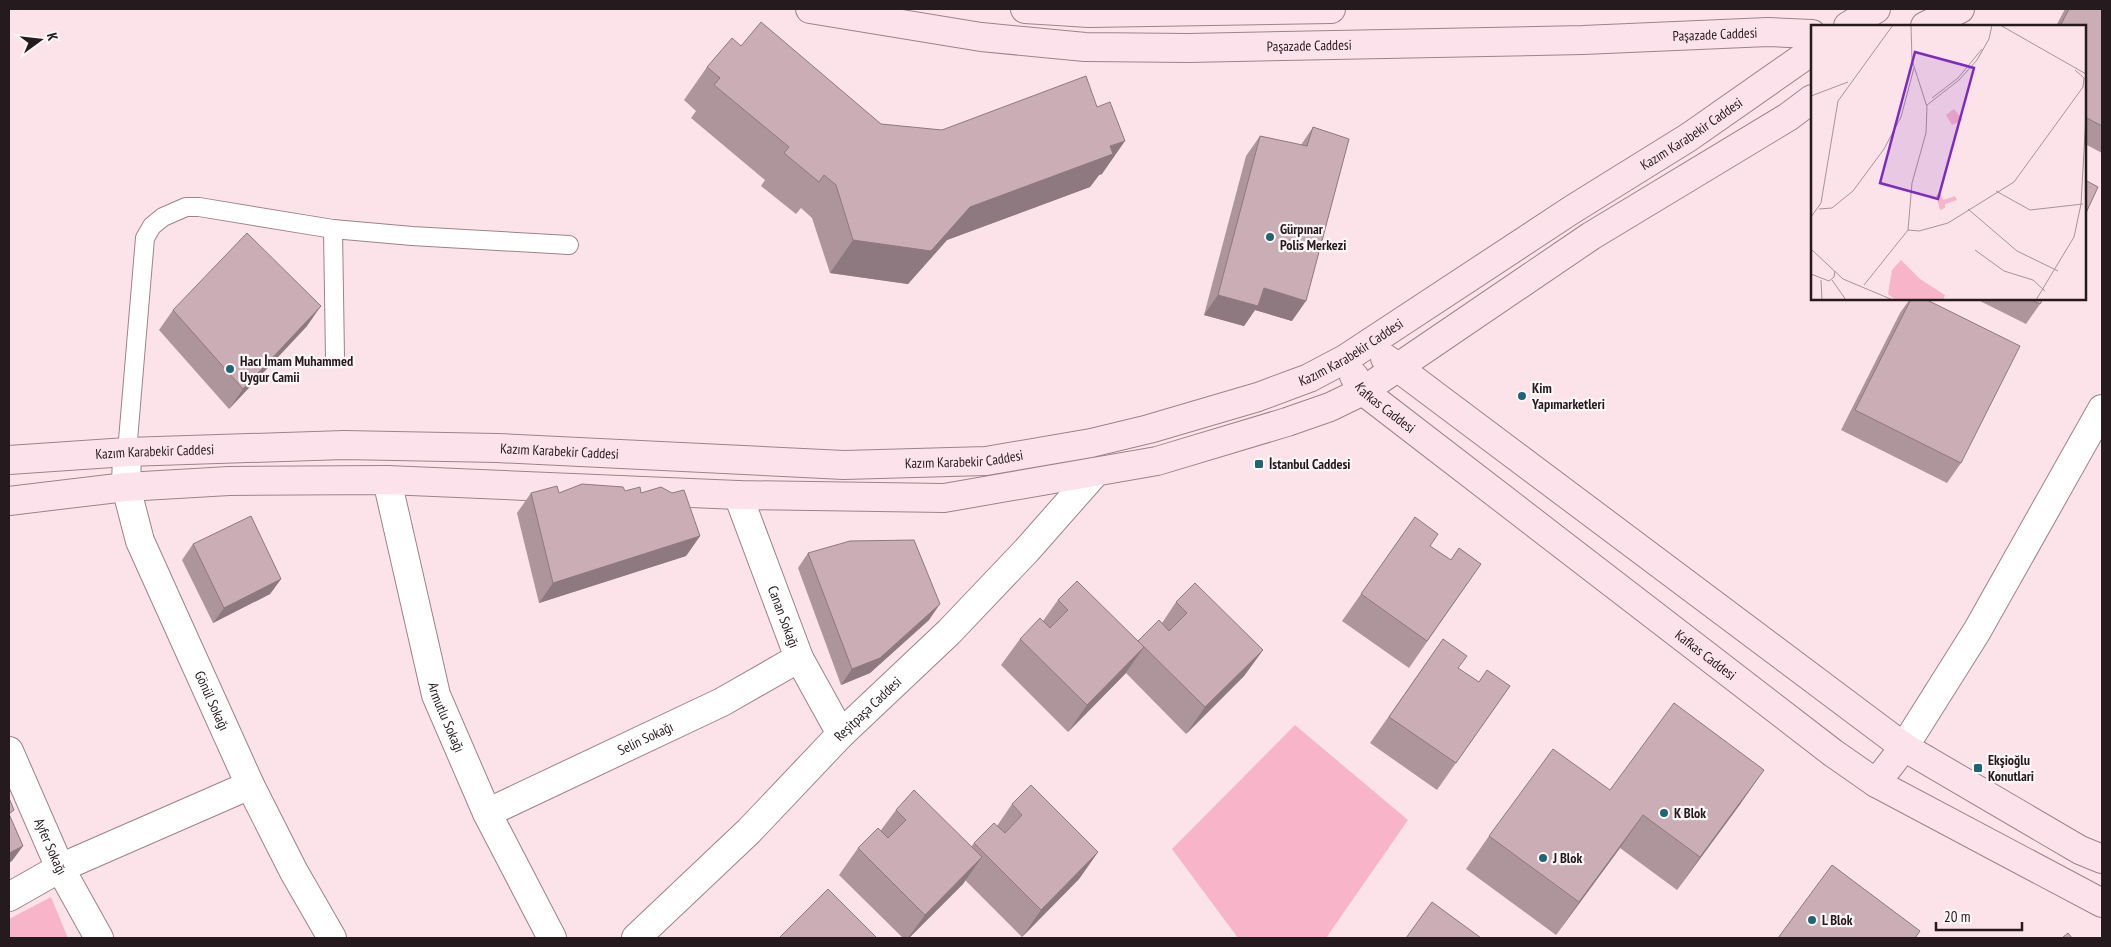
<svg xmlns="http://www.w3.org/2000/svg" width="2111" height="947" viewBox="0 0 2111 947" font-family="'PT Sans Narrow',sans-serif">
<style>
.green{fill:#f8b5ca}
.lines{fill:none;stroke-linecap:round;stroke-linejoin:round}
.lane-casing{stroke:#9e828a;stroke-width:20}
.street-casing{stroke:#9e828a;stroke-width:30}
.secondary-casing{stroke:#9e828a;stroke-width:30}
.lane{stroke:#fff;stroke-width:18}
.street{stroke:#fff;stroke-width:28}
.secondary{stroke:#fce3eb;stroke-width:28}
.wall{fill:#ae959c}
.shaded-wall{fill:#8d797f}
.building{fill:#caadb5;stroke:#8d797f}
.poi-dot{fill:#1c6772;stroke:#fdf6f8;stroke-width:2}
.labels{text-anchor:middle;stroke-width:4.5;stroke-linejoin:round;paint-order:stroke}
.street-label{font-size:14px;fill:#251a1d;stroke:#fdf6f8}
.poi-label{font-size:14px;font-weight:bold;fill:#251a1d;stroke:#fdf6f8;text-anchor:start}
.inset-road{fill:none;stroke:#a69398;stroke-width:1}
.view{fill:#7b2cbf;fill-opacity:0.15;stroke:#7b2cbf;stroke-width:2.5}
.inset-edge{fill:none;stroke:#251a1d;stroke-width:2.5}
</style>
<rect width="100%" height="100%" fill="#fce3ea"/>
<g class="green">
<polygon points="1295,725 1408,820 1326,938 1238,938 1172,849"/>
<polygon points="51,897 68,938 9,938 9,919"/>
</g>
<g class="lines">
<g class="lane-casing">
<g id="lane">
<polyline points="333,229 335,358"/>
<polyline points="127,452 145,238 152,226 163,217 186,207 199,207 333,229 412,236 569,245"/>
</g>
</g>
<g class="street-casing">
<g id="street">
<path id="s1" d="M 127,452 L 126,487 L 140,541 L 250,785 L 294,872 L 332,938"/>
<path id="s2" d="M 387,480 L 436,695 L 487,813 L 552,938"/>
<path id="s3" d="M 738,495 L 799,658 L 841,734"/>
<polyline points="1904,747 1977,631 2102,409"/>
<path id="s4" d="M 9,751 L 60,868 L 99,938"/>
<path id="s5" d="M 487,813 L 722,702 L 799,658"/>
<polyline points="9,897 60,868 250,785"/>
<path id="s6" d="M 636,938 L 749,831 L 841,734 L 949,632 L 1027,550 L 1094,474"/>
</g>
</g>
<g class="secondary-casing">
<g id="secondary">
<path id="s7" d="M 810,9 L 981,37 L 1085,47 L 1188,48 L 1583,40 L 1768,32 L 1812,34"/>
<polyline points="1025,9 1089,13 1331,9"/>
<polyline points="1848,26 1876,9"/>
<polyline points="1925,26 1960,9"/>
<polyline points="1385,358 1904,747 2080,850 2102,859"/>
<path id="s8" d="M 1354,376 L 1363,391 L 1833,753 L 1876,783 L 2102,903"/>
<path id="s9" d="M 9,460 L 127,452 L 344,445 L 497,448 L 844,465 L 986,461 L 1091,443 L 1149,429 L 1258,397 L 1309,378 L 1345,359 L 1573,209 L 1689,137 L 1812,51"/>
<polyline points="9,501 126,487 229,481 387,480 738,495 944,498 1157,461 1287,422 1330,407 1363,391 1591,236 1788,117 1812,99"/>
<polyline points="1876,783 1904,747"/>
</g>
</g>
<use href="#lane" class="lane"/>
<use href="#street" class="street"/>
<use href="#secondary" class="secondary"/>
</g>
<g class="wall">
<polygon points="2065,9 2102,9 2102,153 2085,144 2085,26 2056,26"/>
<polygon points="741,46 881,124 1102,174 1099,175 1090,187 947,240 908,284 830,273 812,218 801,208 796,214 761,186 765,180 691,118 696,111 684,100 707,67"/>
<polygon points="1313,127 1292,321 1255,310 1244,326 1204,315 1246,156 1260,136 1301,145"/>
<polygon points="1910,299 1925,299 1961,463 1947,483 1841,430 1900,313"/>
<polygon points="1976,299 2043,299 2040,304 2026,324"/>
<polygon points="173,310 307,326 229,409 159,330"/>
<polygon points="625,491 641,493 700,536 686,556 539,603 517,513 531,493 559,493"/>
<polygon points="1415,517 1430,546 1451,560 1459,548 1481,564 1409,668 1342,621"/>
<polygon points="193,544 281,579 270,594 213,623 182,560"/>
<polygon points="808,553 929,620 870,673 841,685 798,568"/>
<polygon points="1058,600 1138,642 1159,620 1162,623 1176,602 1263,650 1244,676 1186,734 1126,673 1068,732 1001,665 1020,639 1043,621"/>
<polygon points="1443,639 1458,668 1479,682 1510,686 1437,790 1370,743"/>
<polygon points="1610,790 1741,803 1677,890 1620,848 1556,935 1466,869 1489,836"/>
<polygon points="1012,804 1098,852 1079,879 1022,937 965,880 963,884 909,938 903,938 839,875 858,848 881,830 896,810 971,847 974,843 997,826"/>
</g>
<g class="shaded-wall">
<polygon points="1125,141 1102,174 1099,175 1090,187 947,240 908,284 830,273 853,240 970,207 1110,146"/>
<polygon points="1264,288 1306,301 1292,321 1255,310 1244,326 1204,315 1218,295"/>
<polygon points="321,306 307,326 229,409 243,389"/>
<polygon points="700,536 686,556 539,603 553,583"/>
<polygon points="281,579 270,594 213,623 224,608"/>
<polygon points="940,604 929,620 870,673 841,685 852,669"/>
<polygon points="1144,647 1125,674 1068,732 1087,705"/>
<polygon points="1263,650 1244,676 1186,734 1205,707"/>
<polygon points="1764,770 1741,803 1677,890 1700,857"/>
<polygon points="1643,815 1620,848 1556,935 1579,902"/>
<polygon points="23,846 12,861 9,863 9,853"/>
<polygon points="1098,852 1079,879 1022,937 1041,910"/>
<polygon points="982,857 963,884 909,938 908,938 925,915"/>
</g>
<g class="building">
<polygon points="2069,9 2102,9 2102,126 2085,117 2085,26 2060,26"/>
<polygon points="761,22 881,124 942,130 1086,76 1097,107 1110,102 1125,141 1110,146 1113,154 970,207 931,251 853,240 836,185 824,175 819,182 784,153 789,147 714,85 720,78 707,67 732,38 741,46"/>
<polygon points="1313,127 1349,139 1306,301 1264,288 1258,306 1218,295 1260,136 1307,146"/>
<polygon points="2085,180 2098,187 2085,215"/>
<polygon points="247,233 321,306 243,389 173,310"/>
<polygon points="1911,299 1925,299 2020,346 1961,463 1855,410"/>
<polygon points="2029,299 2043,299 2040,304"/>
<polygon points="582,484 623,487 625,491 640,487 641,493 661,487 672,493 684,490 700,536 553,583 531,493 557,486 559,493"/>
<polygon points="251,516 281,579 224,608 193,544"/>
<polygon points="1415,517 1438,534 1430,546 1451,560 1459,548 1481,564 1427,641 1361,594"/>
<polygon points="914,540 940,604 880,658 852,669 808,553 850,541"/>
<polygon points="1077,581 1144,647 1087,705 1020,639 1040,618 1050,628 1068,610 1058,600"/>
<polygon points="1195,583 1263,650 1205,707 1138,641 1159,620 1169,631 1187,613 1176,602"/>
<polygon points="1443,639 1467,656 1458,668 1479,682 1487,670 1510,686 1456,763 1389,717"/>
<polygon points="1674,703 1764,770 1700,857 1643,815 1579,902 1489,836 1553,749 1610,790"/>
<polygon points="1031,785 1098,852 1041,910 974,843 994,823 1005,833 1022,815 1012,804"/>
<polygon points="914,790 982,857 925,915 858,848 878,828 888,838 906,820 896,810"/>
<polygon points="9,798 14,810 9,814 23,846 9,853"/>
<polygon points="1832,865 1920,931 1915,938 1778,938"/>
<polygon points="828,889 877,938 779,938"/>
<polygon points="1432,902 1481,938 1406,938"/>
<polygon points="2068,933 2072,938 2062,938"/>
</g>
<g class="poi-dot">
<circle cx="1270" cy="237" r="5"/>
<circle cx="230" cy="369" r="5"/>
<circle cx="1522" cy="396" r="5"/>
<rect x="1254" y="459" width="10" height="10" rx="2.5"/>
<rect x="1973" y="763" width="10" height="10" rx="2.5"/>
<circle cx="1664" cy="813" r="5"/>
<circle cx="1543" cy="858" r="5"/>
<circle cx="1812" cy="920" r="5"/>
</g>
<g class="labels">
<g class="street-label">
<text dy="5" stroke="none"><textPath href="#s7" startOffset="908">Paşazade Caddesi</textPath></text>
<text dy="5" stroke="none"><textPath href="#s7" startOffset="502">Paşazade Caddesi</textPath></text>
<text dy="5" stroke="none"><textPath href="#s9" startOffset="1766">Kazım Karabekir Caddesi</textPath></text>
<text dy="5" stroke="none"><textPath href="#s9" startOffset="1361">Kazım Karabekir Caddesi</textPath></text>
<text dy="5" stroke="none"><textPath href="#s8" startOffset="45">Kafkas Caddesi</textPath></text>
<text dy="5" stroke="none"><textPath href="#s9" startOffset="146">Kazım Karabekir Caddesi</textPath></text>
<text dy="5" stroke="none"><textPath href="#s9" startOffset="551">Kazım Karabekir Caddesi</textPath></text>
<text dy="5" stroke="none"><textPath href="#s9" startOffset="956">Kazım Karabekir Caddesi</textPath></text>
<text dy="5" stroke="none"><textPath href="#s3" startOffset="130">Canan Sokağı</textPath></text>
<text dy="5" stroke="none"><textPath href="#s8" startOffset="450">Kafkas Caddesi</textPath></text>
<text dy="5" stroke="none"><textPath href="#s1" startOffset="266">Gönül Sokağı</textPath></text>
<text dy="5" stroke="none"><textPath href="#s6" startOffset="326">Reşitpaşa Caddesi</textPath></text>
<text dy="5" stroke="none"><textPath href="#s2" startOffset="245">Armutlu Sokağı</textPath></text>
<text dy="5" stroke="none"><textPath href="#s5" startOffset="175">Selin Sokağı</textPath></text>
<text dy="5" stroke="none"><textPath href="#s4" startOffset="104">Ayfer Sokağı</textPath></text>
</g>
<g class="poi-label">
<text x="1280" y="234">Gürpınar<tspan x="1280" dy="16">Polis Merkezi</tspan></text>
<text x="240" y="366">Hacı İmam Muhammed<tspan x="240" dy="16">Uygur Camii</tspan></text>
<text x="1532" y="393">Kim<tspan x="1532" dy="16">Yapımarketleri</tspan></text>
<text x="1269" y="469">İstanbul Caddesi</text>
<text x="1988" y="765">Ekşioğlu<tspan x="1988" dy="16">Konutlari</tspan></text>
<text x="1674" y="818">K Blok</text>
<text x="1553" y="863">J Blok</text>
<text x="1822" y="925">L Blok</text>
</g>
</g>
<g transform="translate(1811 25)">
<rect width="275" height="275" fill="#fce3ea"/>
<path d="M 143,84 L 152,95 L 141,100 L 135,90 ZM 130,169 L 132,175 L 144,171 L 146,175 L 134,179 L 134,183 L 129,185 L 125,170 ZM 90,235 L 109,254 L 134,270 L 132,275 L 84,275 L 77,269 L 81,245 Z" fill="#f8b5ca"/>
<path class="inset-road" d="M 189,0 L 275,49M 0,71 L 37,57M 121,73 L 147,53 L 171,24M 116,80 L 148,55 L 166,35 L 178,14 L 181,0M 185,166 L 219,185 L 272,179M 8,184 L 21,183 L 42,166 L 73,124 L 90,92 L 103,43M 157,184 L 206,226 L 247,246M 0,192 L 10,178 L 27,76 L 82,0M 97,205 L 108,206 L 137,198 L 203,157 L 272,62 L 273,53 L 264,45M 0,224 L 32,254 L 82,275M 164,225 L 193,246 L 222,255 L 234,266M 0,249 L 18,256 L 23,252 L 24,246M 10,255 L 11,275M 21,255 L 35,275M 53,260 L 97,205 L 101,158 L 115,108 L 116,82 L 101,35 L 100,0M 225,275 L 263,212 L 270,179 L 275,90"/>
<path class="view" d="M 104,27 L 163,43 L 127,174 L 69,158 Z"/>
<rect width="275" height="275" class="inset-edge"/>
</g>
<rect width="2111" height="947" fill="none" stroke="#251a1d" stroke-width="20"/>
<g transform="translate(40 40) rotate(75)" stroke="#fdf6f8" stroke-width="4" paint-order="stroke">
<path d="M0-4L9 19L0 12L-9 19Z" fill="#251a1d"/>
<text y="-8" font-size="14" font-weight="bold" text-anchor="middle" fill="#251a1d">K</text>
</g>
<path d="M1936 922v8h86v-8" fill="none" stroke="#251a1d" stroke-width="2.5"/>
<text x="1944" y="922" font-size="15" fill="#251a1d" stroke="#fdf6f8" stroke-width="4" paint-order="stroke">20 m</text>
</svg>
